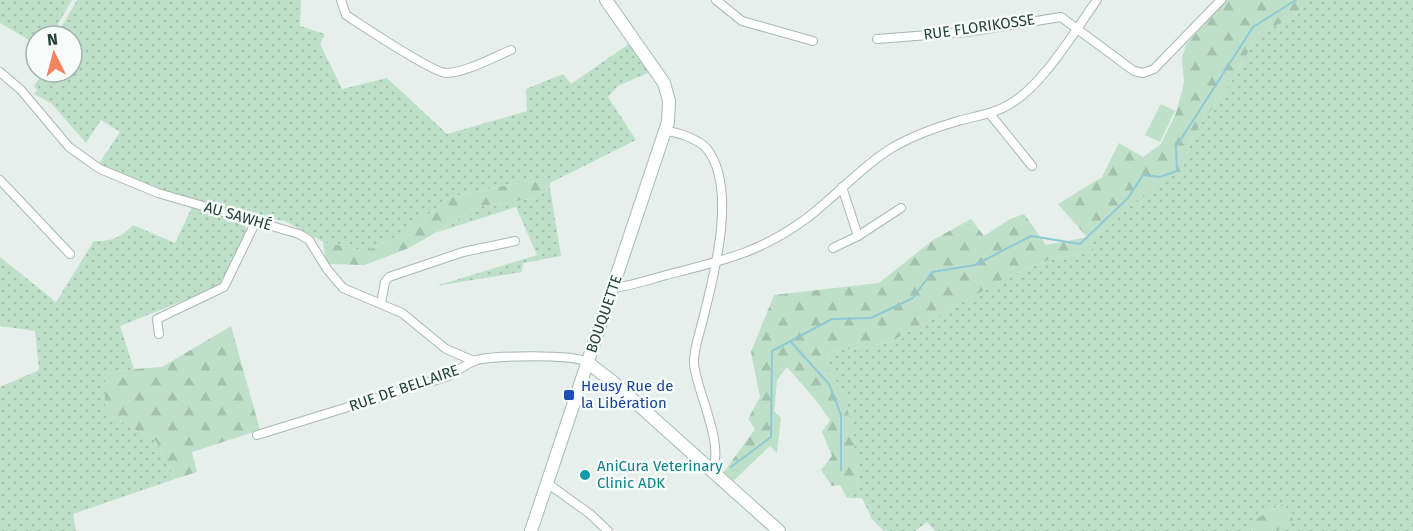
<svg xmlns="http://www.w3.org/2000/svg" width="1413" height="531" viewBox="0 0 1413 531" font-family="'Fira Sans',sans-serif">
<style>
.grass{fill:url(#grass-dots)}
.forest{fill:url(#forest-firs)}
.pitch{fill:#bfe0c8}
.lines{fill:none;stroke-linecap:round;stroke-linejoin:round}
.stream{stroke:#8ec9d4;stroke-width:2}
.street-casing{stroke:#a8b8b2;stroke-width:10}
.secondary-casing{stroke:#a4bbb3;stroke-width:14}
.street{stroke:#fff;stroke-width:8}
.secondary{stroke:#fff;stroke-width:12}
.transit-dot{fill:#1a4fb4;stroke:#f7fbf9;stroke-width:2}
.culture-dot{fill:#0f9aa8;stroke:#f7fbf9;stroke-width:2}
.labels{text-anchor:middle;stroke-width:5;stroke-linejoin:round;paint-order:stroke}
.street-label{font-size:15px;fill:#24423a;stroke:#f7fbf9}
.transit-label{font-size:15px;fill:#164399;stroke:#f7fbf9;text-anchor:start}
.culture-label{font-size:15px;fill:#0d838f;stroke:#f7fbf9;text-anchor:start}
</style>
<defs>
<pattern id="grass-dots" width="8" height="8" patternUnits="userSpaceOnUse" patternTransform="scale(1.5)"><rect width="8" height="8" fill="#bfe0c8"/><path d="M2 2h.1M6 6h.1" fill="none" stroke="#a4c1ad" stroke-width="1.8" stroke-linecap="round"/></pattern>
<pattern id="forest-firs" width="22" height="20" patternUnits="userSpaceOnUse" patternTransform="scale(1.5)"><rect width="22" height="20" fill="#bfe0c8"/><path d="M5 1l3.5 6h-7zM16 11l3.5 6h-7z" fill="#a4c1ad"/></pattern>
</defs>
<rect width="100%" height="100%" fill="#e6efeb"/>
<g class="grass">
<polygon points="0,0 72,0 51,36 36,36 36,44 0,23"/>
<polygon points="77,0 301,0 300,26 325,34 320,44 342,89 387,78 447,134 527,111 526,89 563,74 571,84 630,43 650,72 618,86 608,97 636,140 550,183 527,181 451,197 405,232 367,251 327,244 285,221 246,215 161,193 98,165 120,132 101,120 86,143 51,103 34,94 37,90 34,86 43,72 72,72 72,36 56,36"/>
<path d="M 1308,0 L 1413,0 L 1413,531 L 1277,531 L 1294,521 L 1283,503 L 1248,524 L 1252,531 L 935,531 L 927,522 L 915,531 L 884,531 L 872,519 L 862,498 L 848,498 L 859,490 C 853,450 854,397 825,365 L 829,352 L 888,343 L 1010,276 L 1051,259 L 1094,252 L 1090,241 L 1164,177 L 1182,168 L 1193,135 L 1234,78 L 1258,34 L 1292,18 Z"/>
<polygon points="550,188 561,256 523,263 522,272 436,286 537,255 516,207 435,233 481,206 531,199"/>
<path d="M 192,207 L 243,222 L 247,231 L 239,252 L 220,286 L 120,326 L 134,369 L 105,374 L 105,413 L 156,441 L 175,479 L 73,514 L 76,531 L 0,531 L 0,387 L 39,370 L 35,331 L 0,326 L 0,257 L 56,302 L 94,241 C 110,242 122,237 133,225 L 175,243 Z"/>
</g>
<g class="forest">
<path d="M 1225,0 L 1308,0 L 1292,18 L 1258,34 L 1234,78 L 1193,135 L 1182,168 L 1164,177 L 1090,241 L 1094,252 L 1051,259 L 1010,276 L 888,343 L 829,352 L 825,365 C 854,397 854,450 859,491 L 847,498 L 840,485 L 832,486 L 821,470 L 832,456 L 822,432 L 830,420 L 818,403 L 787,367 L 777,380 L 774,411 L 781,418 L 777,453 L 770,446 L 730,484 L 721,476 L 755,429 L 748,419 L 760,397 L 751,352 L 774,295 L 879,283 L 933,240 L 971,219 L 984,236 L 1010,219 L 1024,214 L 1046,245 L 1087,237 L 1058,204 L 1102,177 L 1119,143 L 1143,157 L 1161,144 L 1176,113 L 1184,83 L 1182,59 L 1186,45 Z"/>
<polygon points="527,181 550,183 550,188 531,199 481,206 409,248 365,265 326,264 323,242 367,251 405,232 451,197"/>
<polygon points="231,326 260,430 192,452 197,472 175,479 156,441 105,413 105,374 134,369 162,367"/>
<polygon points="1284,503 1294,521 1277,531 1252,531 1247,524"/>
</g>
<polygon class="pitch" points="1161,104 1175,111 1160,142 1145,135"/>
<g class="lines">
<g class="stream">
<polyline points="790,341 829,384 841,415 841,470"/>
<polyline points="731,467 771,437 772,351 832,319 871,318 913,298 932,272 975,265 1031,236 1080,244 1128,198 1143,175 1160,177 1177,171 1176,147 1253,27 1296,0"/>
</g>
<g class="street-casing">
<g id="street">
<path d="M 341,0 L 346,15 C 363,26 431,72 446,73 C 465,73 494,57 511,50"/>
<polyline points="716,0 742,21 813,41"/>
<polyline points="877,39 967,32 1061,17 1134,71 1143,73 1154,69 1221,0"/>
<polyline points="0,72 21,90 69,147 100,169 158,193 299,234 309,240 327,269 343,288 402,313 446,349 474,361"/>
<polyline points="990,114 1032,166"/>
<path d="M 666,131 C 678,132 700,140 707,149 C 737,187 715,272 704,315 C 701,330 693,349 694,364 C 697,393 725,444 712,471"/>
<polyline points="0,180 70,254"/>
<polyline points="842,187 858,236"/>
<polyline points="833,248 858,236 901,208"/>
<path d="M 613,288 C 631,286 648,280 666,275 C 721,261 760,253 807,218 C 837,195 863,165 895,146 C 915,135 937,127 958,121 C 976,116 994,114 1010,104 C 1044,84 1074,32 1097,0"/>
<polyline points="381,303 385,282 389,277 463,252 515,241"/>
<polyline points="159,334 157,319 224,287 256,221"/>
<path d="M 257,435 L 449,376 C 457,371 465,365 474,361 C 488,355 574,354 587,362"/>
<polyline points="547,483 590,514 608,531"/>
</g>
</g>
<g class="secondary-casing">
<g id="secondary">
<polyline points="587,362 613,382 779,531"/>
<polyline points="531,531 668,122 669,101 664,83 606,0"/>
</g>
</g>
<use href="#street" class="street"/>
<use href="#secondary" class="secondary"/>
</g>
<rect class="transit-dot" x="563" y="389" width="12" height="12" rx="3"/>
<circle class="culture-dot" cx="585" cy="475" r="6"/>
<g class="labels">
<g class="street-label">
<text transform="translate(979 27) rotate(-8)" y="5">RUE FLORIKOSSE</text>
<text transform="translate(238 216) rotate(16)" y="5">AU SAWHÉ</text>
<text transform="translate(604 314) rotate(-71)" y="5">BOUQUETTE</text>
<text transform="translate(404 388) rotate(-19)" y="5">RUE DE BELLAIRE</text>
</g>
<g class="transit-label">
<text x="581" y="391">Heusy Rue de<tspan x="581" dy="17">la Libération</tspan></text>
</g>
<g class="culture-label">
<text x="597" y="471">AniCura Veterinary<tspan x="597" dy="17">Clinic ADK</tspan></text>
</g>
</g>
<g transform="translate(54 54) rotate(354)"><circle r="28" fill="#f7fbf9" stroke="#a3b1ad" stroke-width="1.5"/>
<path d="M0-4.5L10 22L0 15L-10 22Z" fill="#f4845f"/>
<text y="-9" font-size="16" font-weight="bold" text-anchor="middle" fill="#24423a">N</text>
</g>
</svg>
